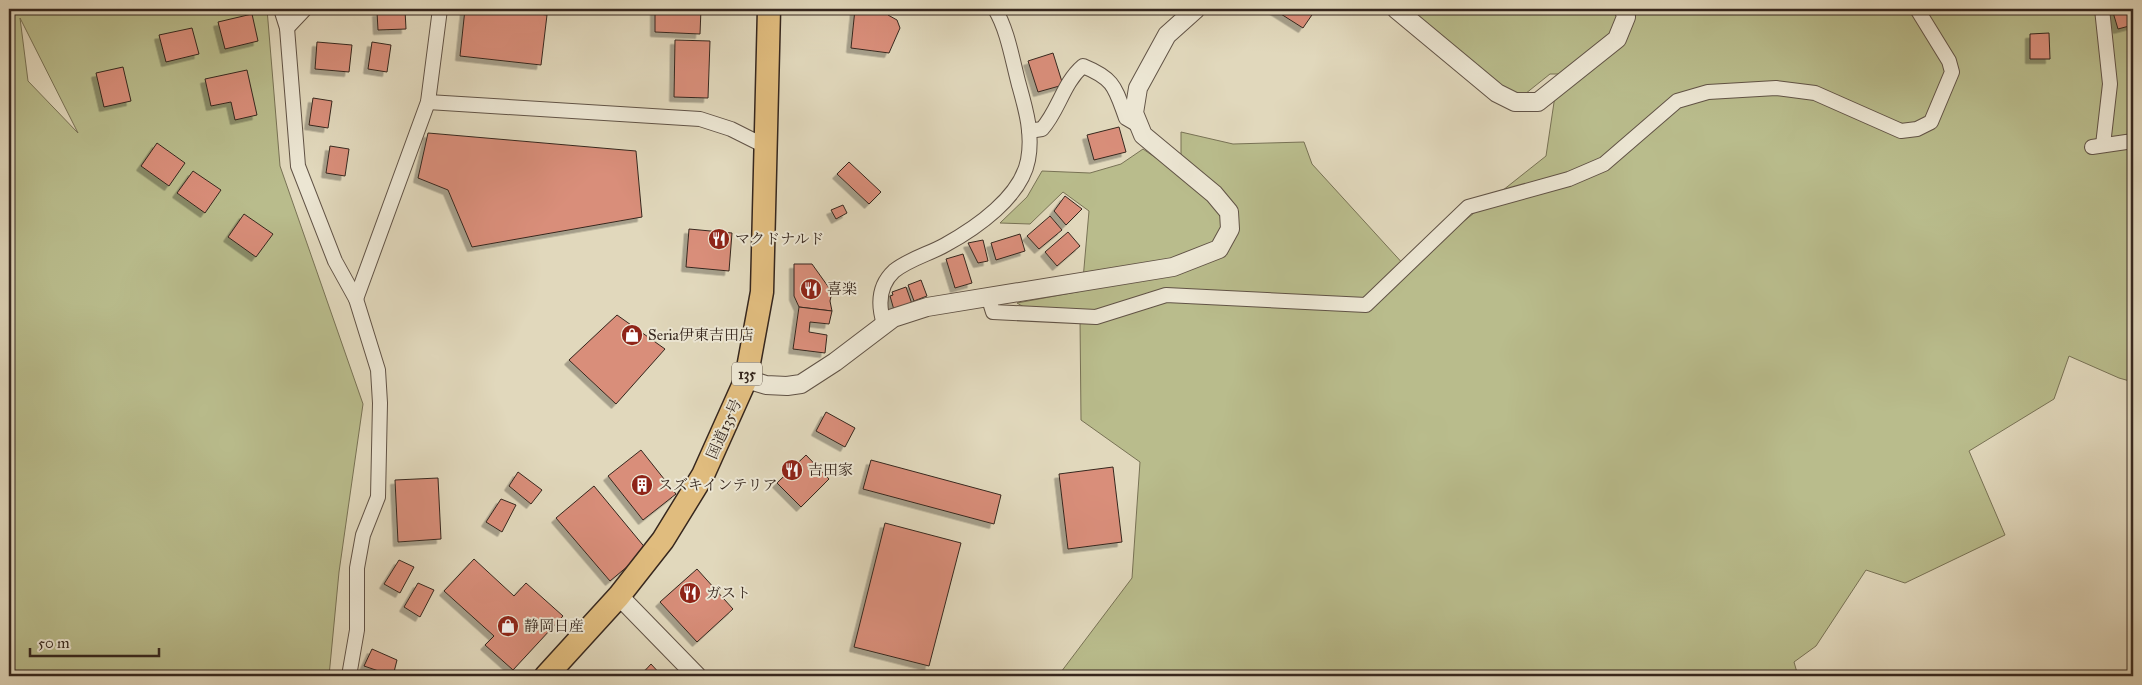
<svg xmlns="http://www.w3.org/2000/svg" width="2142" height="685" viewBox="0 0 2142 685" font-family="'IM FELL Great Primer','Noto Serif JP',serif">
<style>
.green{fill:#b9bc8c;stroke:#787255;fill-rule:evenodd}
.building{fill:#d98e7a;stroke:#36271e;filter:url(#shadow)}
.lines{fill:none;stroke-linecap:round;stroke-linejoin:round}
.minor-casing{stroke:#615346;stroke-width:16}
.tertiary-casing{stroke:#615346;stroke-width:20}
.trunk-casing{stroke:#36271e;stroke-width:25}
.minor{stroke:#ece6d3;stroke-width:14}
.tertiary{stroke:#ece6d3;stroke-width:18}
.trunk{stroke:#e0bc7e;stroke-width:22}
.labels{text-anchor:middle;stroke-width:4;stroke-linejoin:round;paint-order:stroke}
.shield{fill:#ece6d3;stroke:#6d6054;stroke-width:1}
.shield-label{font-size:14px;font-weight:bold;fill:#36271e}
.poi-label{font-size:15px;fill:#36271e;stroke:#ece6d3;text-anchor:start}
.street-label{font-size:15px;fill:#36271e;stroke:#ece6d3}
</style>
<defs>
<filter id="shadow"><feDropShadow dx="-4.5" dy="4.5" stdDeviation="0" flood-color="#0004"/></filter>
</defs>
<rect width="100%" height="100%" fill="#e1d8bc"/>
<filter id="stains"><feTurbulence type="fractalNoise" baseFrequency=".004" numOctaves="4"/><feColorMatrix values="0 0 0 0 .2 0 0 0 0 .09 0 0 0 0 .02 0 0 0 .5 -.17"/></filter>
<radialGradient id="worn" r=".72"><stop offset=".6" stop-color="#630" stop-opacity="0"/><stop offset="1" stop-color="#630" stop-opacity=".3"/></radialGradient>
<g class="green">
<path d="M 9,9 L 267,9 L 280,166 L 363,404 L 339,572 L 329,676 L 9,676 ZM 20,18 L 78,133 L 28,81 Z"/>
<polygon points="1393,9 2133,9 2133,382 2119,378 2069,356 2054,399 1969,451 2005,535 1905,583 1866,570 1816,646 1794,662 1798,676 1058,676 1132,578 1140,462 1081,420 1080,318 1034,313 1017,303 1082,291 1089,211 1063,192 1030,224 1000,223 1027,197 1042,171 1090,173 1121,164 1143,149 1172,169 1181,156 1181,132 1233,144 1304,142 1312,164 1406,267 1546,156 1556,89 1575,74 1550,74 1515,102"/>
</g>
<g class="building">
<polygon points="465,9 497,9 547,15 541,65 460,56"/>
<polygon points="655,9 701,9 700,34 655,32"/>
<polygon points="855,9 889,9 888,15 897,20 900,28 889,53 851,48"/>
<polygon points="1273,9 1316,9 1303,28"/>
<polygon points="2112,9 2133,9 2133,25 2118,29"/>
<polygon points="405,10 406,29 378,30 377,12"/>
<polygon points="252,14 258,41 225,49 218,22"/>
<polygon points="192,28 199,54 166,62 159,35"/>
<polygon points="2049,33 2050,59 2030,59 2030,34"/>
<polygon points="675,40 710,41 708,98 674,97"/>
<polygon points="317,42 352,45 349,72 315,69"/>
<polygon points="372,42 391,45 387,72 368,69"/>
<polygon points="1053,53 1063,85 1038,92 1028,61"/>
<polygon points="123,67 131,101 104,107 96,73"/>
<polygon points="247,70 257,115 235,120 231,102 211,106 205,79"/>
<polygon points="313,98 332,101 328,128 309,125"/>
<polygon points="1119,127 1126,152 1094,160 1087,135"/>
<polygon points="428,133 636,151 642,217 472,247 448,190 418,178"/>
<polygon points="157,143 185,163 169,186 141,166"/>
<polygon points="330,146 349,149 345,176 326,173"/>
<polygon points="849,162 881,192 869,204 837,174"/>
<polygon points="193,171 221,190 205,213 177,193"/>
<polygon points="1065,196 1082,209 1066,225 1054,211"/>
<polygon points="843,205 847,213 836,219 831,210"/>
<polygon points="244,214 273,234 256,257 228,237"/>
<polygon points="1050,216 1062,230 1039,249 1027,236"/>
<polygon points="689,229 732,233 729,271 686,267"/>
<polygon points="1068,232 1080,246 1057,266 1045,252"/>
<polygon points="1020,234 1025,251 996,260 991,243"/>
<polygon points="983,240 988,261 978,263 968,243"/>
<polygon points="963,254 972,283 955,288 946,259"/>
<polygon points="794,264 812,264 832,292 830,301 832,311 799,307 794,296"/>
<polygon points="921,280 927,296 914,301 908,285"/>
<polygon points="906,287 912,304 894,310 890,296 893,295 892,292"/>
<polygon points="799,307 832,311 829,324 810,322 809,332 827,335 825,353 793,349"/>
<polygon points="617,315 665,349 616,404 569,360"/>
<polygon points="826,412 855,428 845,447 816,431"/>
<polygon points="641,450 676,494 643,520 608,476"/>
<polygon points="806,455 829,479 801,507 777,483"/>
<polygon points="871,460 1001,495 994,524 863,489"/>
<polygon points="1113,467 1122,542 1068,549 1059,474"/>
<polygon points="518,472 542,490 531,504 509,486"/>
<polygon points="438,478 441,539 398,542 395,480"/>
<polygon points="594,486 647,550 610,581 556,518"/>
<polygon points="501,499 516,505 502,532 486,522"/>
<polygon points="885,523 961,543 929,666 854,647"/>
<polygon points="474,559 514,596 526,583 563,616 513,670 485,645 494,636 444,591"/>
<polygon points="399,560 414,567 400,593 384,584"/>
<polygon points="697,569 733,609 697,642 660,602"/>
<polygon points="418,583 434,590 420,617 404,607"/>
<polygon points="372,649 397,660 393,676 364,666"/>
<polygon points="651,664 662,676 640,676"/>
</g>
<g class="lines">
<g class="minor-casing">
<g id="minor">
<polyline points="281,9 287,28 298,166 335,261 356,299 378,370 380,403 378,497 363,535 357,568 357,630 349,676"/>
<polyline points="2102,9 2110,84 2103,145"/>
<polyline points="287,28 305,9"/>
<polyline points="428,102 700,119 731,129 765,146"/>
<path d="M 1029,131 L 1042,129 C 1059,110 1063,83 1083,66 C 1115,79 1115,88 1126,118 L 1138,125"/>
<polyline points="2092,147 2133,141"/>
<polyline points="988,296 993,312 1096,317 1166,295 1366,305 1468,207 1569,179 1604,164 1677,101 1708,92 1776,88 1815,93 1901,131 1917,129 1931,122 1952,72 1949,61 1917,9"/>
<polyline points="356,299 428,102 440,9"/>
<path d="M 884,324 C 878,305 878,286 894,271 C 909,259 929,254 945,245 C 976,228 1021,197 1028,160 C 1033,134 1026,110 1019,85 C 1012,59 1008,31 995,9"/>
</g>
</g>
<g class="tertiary-casing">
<g id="tertiary">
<polyline points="1396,9 1497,93 1515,102 1538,102 1617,39 1626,17 1624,9"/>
<polyline points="746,379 766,385 787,386 801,384 835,362 893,318 927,307 1173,267 1219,249 1230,229 1229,212 1214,194 1143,135 1134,113 1138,88 1167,35 1196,9"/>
<polyline points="619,596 697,676"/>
</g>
</g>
<g class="trunk-casing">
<polyline id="trunk" points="546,676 619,596 663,540 703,475 746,379 762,292 769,9"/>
</g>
<use href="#minor" class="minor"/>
<use href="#tertiary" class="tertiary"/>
<use href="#trunk" class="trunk"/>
</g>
<defs>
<g id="restaurant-disc" transform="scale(1.125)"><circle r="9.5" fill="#8f2418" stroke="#ece6d3"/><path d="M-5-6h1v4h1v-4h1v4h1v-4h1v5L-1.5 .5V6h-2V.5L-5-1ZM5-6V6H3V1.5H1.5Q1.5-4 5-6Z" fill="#fff"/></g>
<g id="shop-disc" transform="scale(1.125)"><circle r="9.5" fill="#8f2418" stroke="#ece6d3"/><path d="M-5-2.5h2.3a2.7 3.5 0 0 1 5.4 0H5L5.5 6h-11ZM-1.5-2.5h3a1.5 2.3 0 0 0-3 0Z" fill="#fff"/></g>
<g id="building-disc" transform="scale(1.125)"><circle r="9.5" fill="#8f2418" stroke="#ece6d3"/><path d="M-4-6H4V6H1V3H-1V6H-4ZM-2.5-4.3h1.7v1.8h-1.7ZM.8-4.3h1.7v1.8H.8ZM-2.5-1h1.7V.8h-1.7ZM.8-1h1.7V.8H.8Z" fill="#fff"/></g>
</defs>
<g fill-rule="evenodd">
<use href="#restaurant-disc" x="719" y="239"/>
<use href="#restaurant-disc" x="811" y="289"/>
<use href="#shop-disc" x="632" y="335"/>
<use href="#restaurant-disc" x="792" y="470"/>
<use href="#building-disc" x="642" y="485"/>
<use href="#restaurant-disc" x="690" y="593"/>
<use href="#shop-disc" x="508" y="626"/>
</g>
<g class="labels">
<rect class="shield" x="732" y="362.5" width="30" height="23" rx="4"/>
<g class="shield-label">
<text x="747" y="379">135</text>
</g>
<g class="poi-label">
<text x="735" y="244">マクドナルド</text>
<text x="827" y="294">喜楽</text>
<text x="648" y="340">Seria伊東吉田店</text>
<text x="808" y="475">吉田家</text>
<text x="658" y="490">スズキインテリア</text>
<text x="706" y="598">ガスト</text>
<text x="524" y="631">静岡日産</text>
</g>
<g class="street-label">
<text transform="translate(724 429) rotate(-66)" y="5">国道135号</text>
</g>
</g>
<rect width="2142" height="685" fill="none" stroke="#e1d8bc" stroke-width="30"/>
<rect x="10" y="10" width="2122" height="665" fill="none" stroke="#36271e" stroke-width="2.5"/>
<rect x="15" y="15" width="2112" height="655" fill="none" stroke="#36271e"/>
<path d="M30 648v8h129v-8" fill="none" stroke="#36271e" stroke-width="2.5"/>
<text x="38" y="648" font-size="15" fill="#36271e" stroke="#ece6d3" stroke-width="4" paint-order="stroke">50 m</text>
<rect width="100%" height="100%" filter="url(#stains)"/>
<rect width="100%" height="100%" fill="url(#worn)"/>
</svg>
